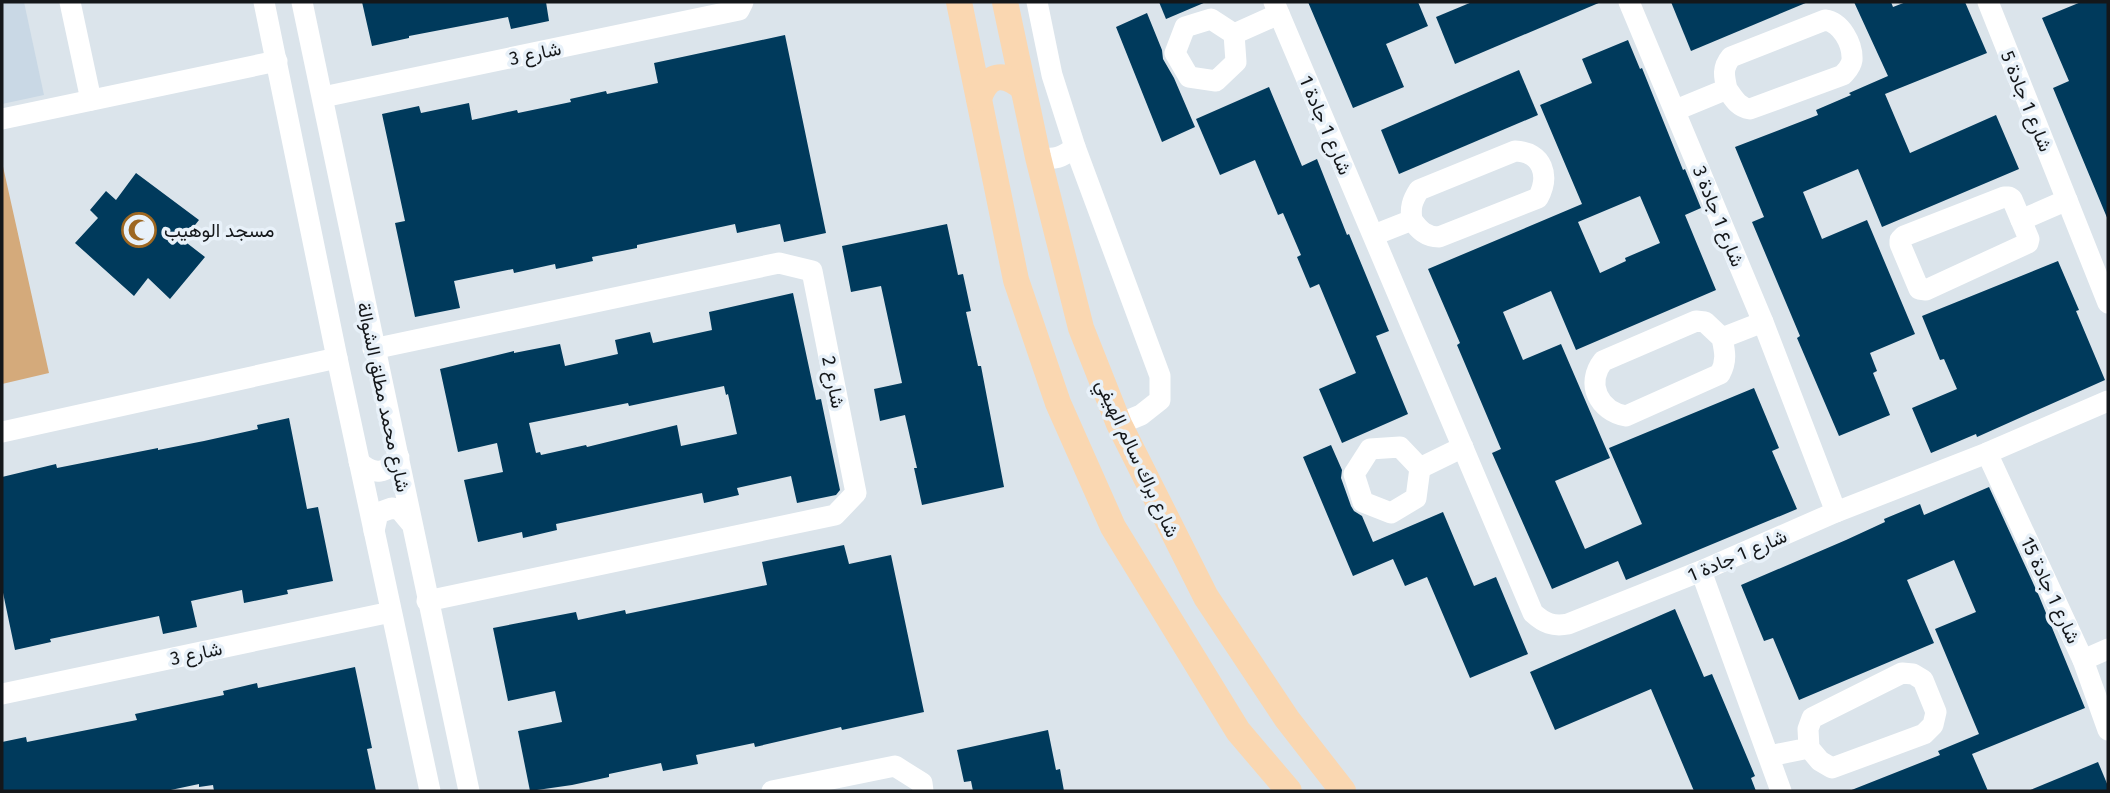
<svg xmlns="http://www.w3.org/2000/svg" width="2110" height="793" viewBox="0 0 2110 793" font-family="'Fira Sans',Vazirmatn,sans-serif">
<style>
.built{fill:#c9d8e5}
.green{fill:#d4aa7b}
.building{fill:#003a5c;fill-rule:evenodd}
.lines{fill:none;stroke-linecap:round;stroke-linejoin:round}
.minor{stroke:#fff;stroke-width:21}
.major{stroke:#fad7b1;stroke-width:26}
.labels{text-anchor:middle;stroke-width:7;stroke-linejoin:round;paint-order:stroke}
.street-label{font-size:19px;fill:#14171a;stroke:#e8f1f9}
.poi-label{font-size:19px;fill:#14171a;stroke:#e8f1f9;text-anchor:start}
</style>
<rect width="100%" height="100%" fill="#dbe4eb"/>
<polygon class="built" points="2,2 24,2 44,95 2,104"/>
<polygon class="green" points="2,162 49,373 2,384 2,161"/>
<g class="building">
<polygon points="362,2 546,2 549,21 511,29 508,17 409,36 409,38 372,46"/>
<polygon points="1159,2 1206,2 1166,19"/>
<polygon points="1308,2 1418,2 1428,26 1386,44 1404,87 1353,108"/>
<polygon points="1472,2 1601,2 1455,64 1436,17"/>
<polygon points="1671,2 1808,2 1691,51"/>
<polygon points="1854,2 1891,2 1893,7 1906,2 1965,2 1987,53 1885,94 1910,153 1996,115 2019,169 1882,227 1858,169 1803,192 1822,239 1867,220 1915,334 1870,353 1877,371 1873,373 1890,415 1839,436 1797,338 1800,336 1752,222 1764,217 1735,147 1818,115 1816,110 1851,95 1849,93 1888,76"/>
<polygon points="2081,2 2108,2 2108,220 2053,88 2069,81 2042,18"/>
<polygon points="1147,13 1162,50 1163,59 1174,78 1195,127 1162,142 1116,27"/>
<polygon points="785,35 826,233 784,242 780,224 737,233 735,224 637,245 637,248 592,257 593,261 556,269 555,264 514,273 513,269 454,281 460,308 415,317 395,223 405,221 382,114 419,106 421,113 469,103 472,120 517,110 518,113 571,102 570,99 606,91 607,94 658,83 654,63"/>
<path d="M 1628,40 L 1640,69 L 1642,68 L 1683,170 L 1685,169 L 1701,208 L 1685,215 L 1716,290 L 1576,350 L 1551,291 L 1503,312 L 1523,360 L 1561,344 L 1610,458 L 1555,481 L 1585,549 L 1642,524 L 1609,448 L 1754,388 L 1779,448 L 1772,451 L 1797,509 L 1626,580 L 1618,561 L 1552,589 L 1492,453 L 1501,449 L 1457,345 L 1460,343 L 1428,269 L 1582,204 L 1540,105 L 1592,83 L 1582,59 ZM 1640,196 L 1660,243 L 1625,258 L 1626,261 L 1600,273 L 1578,222 Z"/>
<polygon points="1519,70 1538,115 1399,174 1381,130"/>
<polygon points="1269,87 1302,166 1317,159 1347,235 1349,234 1389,331 1376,336 1408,414 1342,443 1319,389 1356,373 1319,284 1310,288 1297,257 1301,255 1283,213 1278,215 1255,160 1220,175 1196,119"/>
<polygon points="136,173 199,220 183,240 205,257 170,299 148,278 134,296 75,243 98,218 90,210 106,191 116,200"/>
<polygon points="947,224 958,275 963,274 971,311 966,312 978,366 981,366 1004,487 922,505 914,468 917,468 905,415 880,421 874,389 902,383 881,286 851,292 842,246"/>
<polygon points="2058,261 2079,310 2076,311 2105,380 1977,437 1976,434 1931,453 1912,408 1957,389 1944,359 1940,360 1922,316"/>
<path d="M 793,293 L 816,400 L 821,399 L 840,490 L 836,495 L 797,503 L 791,476 L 737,488 L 739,495 L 704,503 L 702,493 L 556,524 L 557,530 L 523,538 L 522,532 L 478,542 L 464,480 L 503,472 L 497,443 L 458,452 L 440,369 L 514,351 L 514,353 L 560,344 L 565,366 L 618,354 L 615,340 L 650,332 L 653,343 L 712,330 L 709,312 ZM 724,386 L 726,395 L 728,394 L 737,434 L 681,446 L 677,425 L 587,447 L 586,445 L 541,455 L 540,452 L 536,453 L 529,423 L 628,403 L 629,406 Z"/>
<polygon points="289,418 307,509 318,507 333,581 287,590 288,594 244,603 242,590 191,601 197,627 163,634 159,616 50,639 51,642 15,650 2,588 2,477 56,464 57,468 158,448 158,450 204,441 258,429 257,425"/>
<polygon points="1331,445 1342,470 1341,478 1351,506 1354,511 1362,516 1373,542 1443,512 1474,586 1496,577 1528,654 1470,678 1427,577 1405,586 1393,559 1353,576 1303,457"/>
<polygon points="1989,487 2039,596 2085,708 1972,754 1988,791 1849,791 1940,755 1938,751 1979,734 1935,629 1976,612 1954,560 1907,580 1934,643 1799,700 1773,638 1764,641 1741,585 1846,540 1885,522 1884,519 1920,504 1924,515"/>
<polygon points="844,545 849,564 891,555 924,712 842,730 841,727 755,747 754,743 696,755 698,764 663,771 661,763 609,774 609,777 572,785 530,791 518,731 562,722 555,691 508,701 493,628 576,612 578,620 625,610 626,614 767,585 762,562"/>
<polygon points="1675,609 1704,677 1712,674 1755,776 1751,778 1756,791 1694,791 1651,689 1555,730 1530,672"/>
<polygon points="355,667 372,748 367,749 376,791 214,791 213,785 199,787 199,784 166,791 2,791 2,742 26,737 27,742 137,720 135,714 224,695 223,691 257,683 258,688"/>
<polygon points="1048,730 1056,770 1060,769 1064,791 973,791 971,781 964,782 957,750"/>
<polygon points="2098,762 2108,786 2108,791 2028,791"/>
</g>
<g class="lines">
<g class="minor">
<polyline points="70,2 91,100"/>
<polyline points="264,2 337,358 430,791"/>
<path d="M 302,2 C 358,265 411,529 469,791"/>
<polyline points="1037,2 1052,75 1075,147 1160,376 1160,400 1141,415 1119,424"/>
<path d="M 1274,2 L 1533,613 C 1544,623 1553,627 1568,624 L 1701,571 L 1836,512 L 1987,453 L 2108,401"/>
<polyline points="1629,2 1763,322 1836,512"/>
<polyline points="1988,2 2108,303"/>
<polygon points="1211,19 1234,34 1236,62 1216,81 1189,77 1175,53 1185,27"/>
<polyline points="1234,34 1279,14"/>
<polyline points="323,97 739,10 743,2"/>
<path d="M 1676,110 L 1727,89 C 1734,99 1738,107 1750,109 L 1843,75 C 1847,70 1851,67 1852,60 C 1853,44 1841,22 1825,20 L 1731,57 C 1722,68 1724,76 1727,89"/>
<polyline points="2,119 277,61"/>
<path d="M 1038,157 C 1055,160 1062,158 1075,147"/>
<polygon points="2004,197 2009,197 2012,199 2029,239 2028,243 1926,290 1919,289 1900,244 1900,240 1904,236"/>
<polyline points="2021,220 2067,200"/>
<path d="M 1374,235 L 1412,220 C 1419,230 1426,237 1439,237 L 1538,198 C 1550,176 1543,152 1515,151 L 1419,190 C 1412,201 1410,208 1412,220"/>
<path d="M 1722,338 L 1705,322 L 1696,321 L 1603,361 C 1585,384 1599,411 1626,416 L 1720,374 C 1727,361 1725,352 1722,338 L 1763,322"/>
<polyline points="373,349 779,263 812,271 856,493 835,515 427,601"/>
<polyline points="2,432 337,358"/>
<polygon points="1400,447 1420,468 1416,498 1391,513 1363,502 1354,474 1370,449"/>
<polyline points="1987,453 2083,660 2108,730"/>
<path d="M 359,462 C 374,476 387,474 399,457"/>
<polyline points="1420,468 1463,447"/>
<polyline points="374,531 378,513 392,508 400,510 410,522"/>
<polyline points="1701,571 1781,791"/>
<polyline points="2083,660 2108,649"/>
<polyline points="2,694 391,612"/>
<polyline points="1769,756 1809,748 1820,761 1832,768 1924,734 1933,725 1936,712 1923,680 1913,674 1902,673 1812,718 1808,729 1809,748"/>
<polyline points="772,791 895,766 922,783 923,791"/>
</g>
<g class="major">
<polyline points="959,2 1016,280 1058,403 1113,527 1238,731 1289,791"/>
<polyline points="1005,2 1038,157 1081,328 1119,424 1206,597 1287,719 1343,791"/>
<path d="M 979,98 C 988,74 1003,71 1023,88"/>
</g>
</g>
<defs>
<g id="mosque-ring" transform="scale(1.75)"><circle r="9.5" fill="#e8f1f9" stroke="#9d6721" stroke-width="1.5"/><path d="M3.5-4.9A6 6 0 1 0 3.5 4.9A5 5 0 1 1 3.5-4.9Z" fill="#9d6721"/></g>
</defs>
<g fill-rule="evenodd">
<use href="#mosque-ring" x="139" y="230"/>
</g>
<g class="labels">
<g class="street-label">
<text transform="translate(535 53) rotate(-12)" y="7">شارع 3</text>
<text transform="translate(2027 101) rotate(68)" y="7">شارع 1 جادة 5</text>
<text transform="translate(1326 125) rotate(67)" y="7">شارع 1 جادة 1</text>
<text transform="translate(1719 216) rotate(68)" y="7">شارع 1 جادة 3</text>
<text transform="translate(834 382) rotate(79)" y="7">شارع 2</text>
<text transform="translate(384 397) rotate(78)" y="7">شارع محمد مطلق الشوالة</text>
<text transform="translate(1138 458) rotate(65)" y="7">شارع براك سالم الهيفي</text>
<text transform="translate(1737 555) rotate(-23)" y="7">شارع 1 جادة 1</text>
<text transform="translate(2051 590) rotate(65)" y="7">شارع 1 جادة 15</text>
<text transform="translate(196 653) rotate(-12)" y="7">شارع 3</text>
</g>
<g class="poi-label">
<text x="164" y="237">مسجد الوهيب</text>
</g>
</g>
<rect width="2110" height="793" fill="none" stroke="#14171a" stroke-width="7"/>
</svg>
